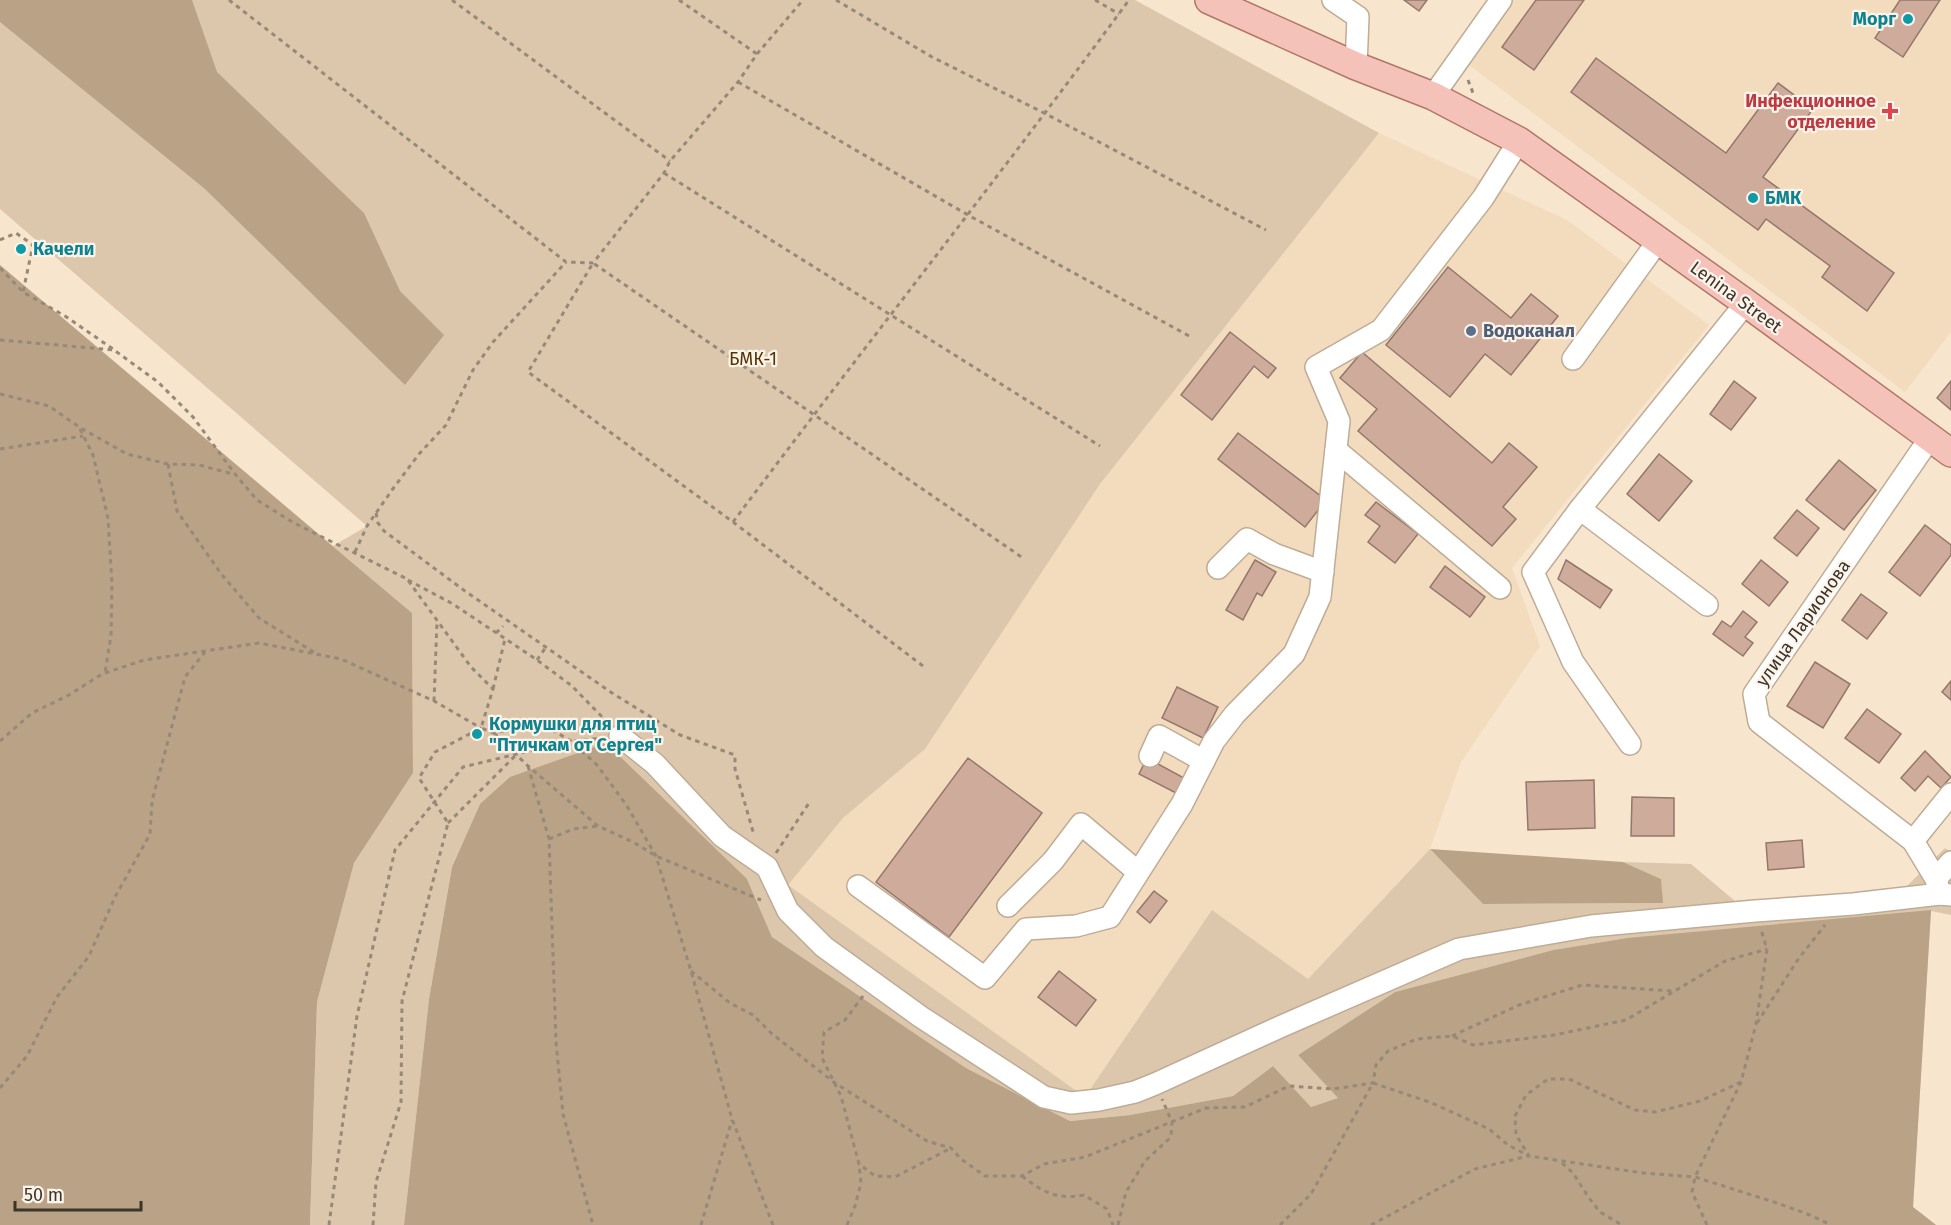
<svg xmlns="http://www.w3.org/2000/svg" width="1951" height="1225" viewBox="0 0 1951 1225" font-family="'Fira Sans',sans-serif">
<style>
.built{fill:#f3dbbd}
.green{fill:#dcc7ac}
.forest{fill:#b9a286}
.building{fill:#cfab9b;stroke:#93786c;stroke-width:1.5}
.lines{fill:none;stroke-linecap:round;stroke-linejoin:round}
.minor-casing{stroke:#bfac96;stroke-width:24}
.major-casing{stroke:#b07769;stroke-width:30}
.path{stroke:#968979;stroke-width:3;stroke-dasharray:4.5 4.5;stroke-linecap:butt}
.minor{stroke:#fff;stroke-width:21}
.major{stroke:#f5c2b9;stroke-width:27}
.culture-dot{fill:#0f9aa8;stroke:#fcf4eb;stroke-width:2}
.health-dot{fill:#e0444e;stroke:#fcf4eb;stroke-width:2}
.service-dot{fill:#5c6f8a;stroke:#fcf4eb;stroke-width:2}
.labels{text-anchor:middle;stroke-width:4.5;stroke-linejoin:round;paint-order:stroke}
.culture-label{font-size:18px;font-weight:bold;fill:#0d838f;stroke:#fcf4eb;text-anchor:start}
.health-label{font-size:18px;font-weight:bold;fill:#be3a42;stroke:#fcf4eb;text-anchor:end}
.street-label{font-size:18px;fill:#3c352b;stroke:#fcf4eb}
.service-label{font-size:18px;font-weight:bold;fill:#4e5e75;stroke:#fcf4eb;text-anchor:start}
.park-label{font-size:18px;fill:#563500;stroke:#fcf4eb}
</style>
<rect width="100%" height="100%" fill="#f8e5ce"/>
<g class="built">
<polygon points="1512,0 1951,0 1951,332 1905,392 1465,62"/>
<polygon points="1379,133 1567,220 1709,325 1512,568 1540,646 1461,762 1430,849 1308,979 1085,1097 787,885 843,818 925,749 1100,484"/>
</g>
<polygon class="green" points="0,0 1135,0 1379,133 1100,484 925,749 843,818 788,885 1085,1097 1212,910 1308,979 1430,849 1483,904 1662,903 1661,879 1623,862 1691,864 1735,901 1902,891 1945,848 1951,852 1951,915 1931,911 1913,1207 1936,1225 1889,1225 1627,938 1553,950 1395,992 1298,1055 1339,1098 1311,1107 1273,1066 1233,1096 1130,1115 1070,1121 966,1068 772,937 747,879 480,804 452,867 429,999 404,1225 310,1225 317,1002 354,863 413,773 412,613 333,546 367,526 0,209"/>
<g class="forest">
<polygon points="0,0 192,0 217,72 364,213 400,291 444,335 405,385 205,189 0,22"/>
<polygon points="0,265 412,613 413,773 354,863 317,1002 310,1225 0,1225"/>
<polygon points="606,743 747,879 772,937 966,1068 1070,1121 1130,1115 1233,1096 1273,1066 1311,1107 1338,1098 1298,1055 1395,992 1553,950 1627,938 1931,910 1913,1207 1936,1225 404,1225 429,999 452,867 480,804 510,777"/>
<polygon points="1430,849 1623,862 1661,879 1663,903 1483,904"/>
</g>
<g class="building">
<polygon points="1404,0 1427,0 1419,11"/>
<polygon points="1536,0 1584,0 1534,70 1502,47"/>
<polygon points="1900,0 1940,0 1903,57 1875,38"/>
<polygon points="1596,58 1726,153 1778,83 1813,109 1763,177 1894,273 1867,311 1822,277 1830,266 1766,219 1758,230 1571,92"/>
<polygon points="1448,267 1511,318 1531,294 1558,316 1511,375 1485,354 1450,397 1386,345"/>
<polygon points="1230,332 1276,368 1268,378 1254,366 1212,420 1181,395"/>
<polygon points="1362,352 1492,463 1509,443 1537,467 1503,507 1516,519 1492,546 1358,431 1377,409 1340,378"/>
<polygon points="1734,381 1756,398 1731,430 1710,414"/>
<polygon points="1951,381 1951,410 1937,398"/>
<polygon points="1238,433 1326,500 1305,527 1218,459"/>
<polygon points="1659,454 1692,481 1659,521 1627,494"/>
<polygon points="1839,460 1876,490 1844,530 1806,500"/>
<polygon points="1376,502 1418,534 1395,563 1368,542 1380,526 1365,515"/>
<polygon points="1797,510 1819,528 1797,556 1774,538"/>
<polygon points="1925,525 1951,545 1951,555 1920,596 1889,572"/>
<polygon points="1255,560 1276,572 1262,596 1257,593 1243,620 1226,610"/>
<polygon points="1566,560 1612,590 1600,608 1558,579"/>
<polygon points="1761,560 1788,582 1769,606 1742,584"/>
<polygon points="1445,566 1485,597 1470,617 1430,587"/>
<polygon points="1861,594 1887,613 1867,639 1842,620"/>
<polygon points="1743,611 1757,622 1745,637 1753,643 1743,656 1713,634 1722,621 1731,627"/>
<polygon points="1815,662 1850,684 1823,728 1787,706"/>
<polygon points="1951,681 1951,700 1942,692"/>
<polygon points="1177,687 1218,707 1203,738 1162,718"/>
<polygon points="1867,709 1901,734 1879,763 1845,738"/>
<polygon points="1925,751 1951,777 1941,788 1928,776 1915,791 1901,778"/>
<polygon points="968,758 1042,813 949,937 876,882"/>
<polygon points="1147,758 1184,778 1176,793 1139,774"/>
<polygon points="1594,780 1595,828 1528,830 1526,782"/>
<polygon points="1632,797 1674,798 1674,836 1631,836"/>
<polygon points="1802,840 1804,867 1768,870 1766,843"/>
<polygon points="1154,891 1167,901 1150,923 1137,912"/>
<polygon points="1059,971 1096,1000 1076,1026 1038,997"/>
</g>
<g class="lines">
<g class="minor-casing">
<g id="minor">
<polyline points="1333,0 1358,17 1356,66"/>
<polyline points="1433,96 1501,0"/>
<polyline points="1573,359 1658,241"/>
<polyline points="1930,438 1754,694 1759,722 1913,841 1936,879 1940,894"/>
<polyline points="1336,450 1500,588"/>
<polyline points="1580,509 1707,605"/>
<polyline points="1218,568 1247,539 1274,554 1323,572"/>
<polyline points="620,736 655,764 722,836 767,867 788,911 824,947 921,1017 1044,1097 1071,1103 1099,1100 1135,1092 1155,1084 1282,1026 1459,949 1591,926 1755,911 1853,904 1940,894 1951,895"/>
<polyline points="1630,744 1573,662 1533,572 1580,509 1746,303"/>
<polyline points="1150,756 1159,736 1204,761"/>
<polyline points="1913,841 1951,794"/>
<polyline points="1936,879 1951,862"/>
<polyline points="858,886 985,978 1026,929 1076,926 1110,917 1182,804 1214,741 1235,714 1294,654 1320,597 1339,421 1316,367 1381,330 1483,198 1519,141"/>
<polyline points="1008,906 1053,861 1081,824 1138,872"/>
</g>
</g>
<g class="major-casing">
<polyline id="major" points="1209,0 1356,66 1433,96 1519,141 1746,303 1951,453"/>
</g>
<g class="path">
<polyline points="229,0 566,262 593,263 664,173 670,161 738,82 757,54 803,0"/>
<polyline points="452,0 670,161"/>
<polyline points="679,0 757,54"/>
<polyline points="836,0 932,57 1046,114 1266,230"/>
<polyline points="1095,0 1119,14"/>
<polyline points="1468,80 1473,93"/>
<polyline points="738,82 968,215 1191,337"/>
<polyline points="664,173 1100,446"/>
<polyline points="0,240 16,233 33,245 23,292"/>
<polyline points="0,268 23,292 65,316 113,349"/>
<polyline points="0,340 114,350 158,382 193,417 235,474 257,500 294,523 407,579 471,667 493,689 481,728 494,733 524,726 549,728 571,741 597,765 627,806 656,856 691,971 732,1119 773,1225"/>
<polyline points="0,394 49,406 79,427 127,454 168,464 199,465 233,474"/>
<polyline points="80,429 93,455 108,518 112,584 111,635 105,673"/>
<polyline points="0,449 83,436"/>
<polyline points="168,464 177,511 222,575 259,618 315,653"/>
<polyline points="376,513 378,523 384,531 465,591 612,693 680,735 735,755 735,769 754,835"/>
<path d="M 733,522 C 864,347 1000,176 1129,0"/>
<polyline points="355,552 367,526 392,490 419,454 446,425 473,370 493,342 566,262"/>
<polyline points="408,580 453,604 537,660 572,686 609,724"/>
<polyline points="496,633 503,626"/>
<polyline points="537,660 546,647"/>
<polyline points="923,666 733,522 528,372 593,263 1023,558"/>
<polyline points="493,689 505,639"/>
<polyline points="434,701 437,621"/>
<polyline points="494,733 528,766 598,826 633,842 656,856 761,900"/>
<polyline points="0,741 32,713 69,695 102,674 144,660 259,643 341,659 434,701 481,728"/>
<polyline points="528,766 549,839 556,1042 563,1114 593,1225"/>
<polyline points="448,823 517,754"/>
<polyline points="549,839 573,829 598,826"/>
<polyline points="776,853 809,803"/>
<polyline points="691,971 730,1003 753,1015 771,1033 835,1083 927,1141 951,1148 961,1159 985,1176 1022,1176 1044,1164 1085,1157 1206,1108 1245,1107 1289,1086 1333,1089 1373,1083 1376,1065 1388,1051 1417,1039 1452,1036 1473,1045 1554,1035 1626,1020 1725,961 1767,949"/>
<polyline points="863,996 845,1020 824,1032 822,1058 841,1096 859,1164 875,1176 895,1177 951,1148"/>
<polyline points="1757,1023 1799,958 1825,925"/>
<polyline points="1452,1036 1519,1005 1582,985 1673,991"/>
<polyline points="1741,1082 1700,1101 1655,1112 1635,1110 1569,1079 1548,1079 1526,1095 1515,1116 1516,1135 1529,1156 1643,1173 1695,1177 1777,1203 1810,1215 1831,1225"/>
<polyline points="0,1088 27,1056 57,997 89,956 115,897 150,834 152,801 185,677 205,652"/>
<polyline points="1562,1163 1573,1173 1589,1198 1600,1212 1622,1225"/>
<path d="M 1022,1176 C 1043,1192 1056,1200 1084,1195 L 1107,1209 L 1113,1225"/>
<polyline points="329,1225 357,1016 395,850 463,767 571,741 604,738"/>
<polyline points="373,1225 376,1182 401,1102 402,1001 448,823 419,778 435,752 481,728"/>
<polyline points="701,1225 732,1120"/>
<polyline points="847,1225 855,1206 861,1183 859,1164"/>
<polyline points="1118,1225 1126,1192 1145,1161 1171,1137 1172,1122 1162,1099"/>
<polyline points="1280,1225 1311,1194 1373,1083 1432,1103 1489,1129 1508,1145 1527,1155"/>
<polyline points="1371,1225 1475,1169 1528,1156"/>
<polyline points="1707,1225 1692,1192 1695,1177 1741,1082 1756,1024 1767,949 1761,930"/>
</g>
<use href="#minor" class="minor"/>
<use href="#major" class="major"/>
</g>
<g class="culture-dot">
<circle cx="1908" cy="19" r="6"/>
<circle cx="1753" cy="198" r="6"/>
<circle cx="21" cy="249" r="6"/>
<circle cx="477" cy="734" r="6"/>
</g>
<path class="health-dot" d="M1887 102h6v6h6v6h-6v6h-6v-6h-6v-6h6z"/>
<circle class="service-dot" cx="1471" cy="331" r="6"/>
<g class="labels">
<g class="culture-label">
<text x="1896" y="25" text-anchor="end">Морг</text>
<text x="1765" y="204">БМК</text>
<text x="33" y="255">Качели</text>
<text x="489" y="730">Кормушки для птиц<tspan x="489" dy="21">"Птичкам от Сергея"</tspan></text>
</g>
<g class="health-label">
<text x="1876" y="107">Инфекционное<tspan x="1876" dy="21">отделение</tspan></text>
</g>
<g class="street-label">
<text transform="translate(1736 297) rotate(36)" y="6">Lenina Street</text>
<text transform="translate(1803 623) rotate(-55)" y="6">улица Ларионова</text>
</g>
<g class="service-label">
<text x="1483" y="337">Водоканал</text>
</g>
<g class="park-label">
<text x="753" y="365">БМК-1</text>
</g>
</g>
<path d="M15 1201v9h126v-9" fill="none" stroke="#3c352b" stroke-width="3"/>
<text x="24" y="1201" font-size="18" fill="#3c352b" stroke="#fcf4eb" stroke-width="4.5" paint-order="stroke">50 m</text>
</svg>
